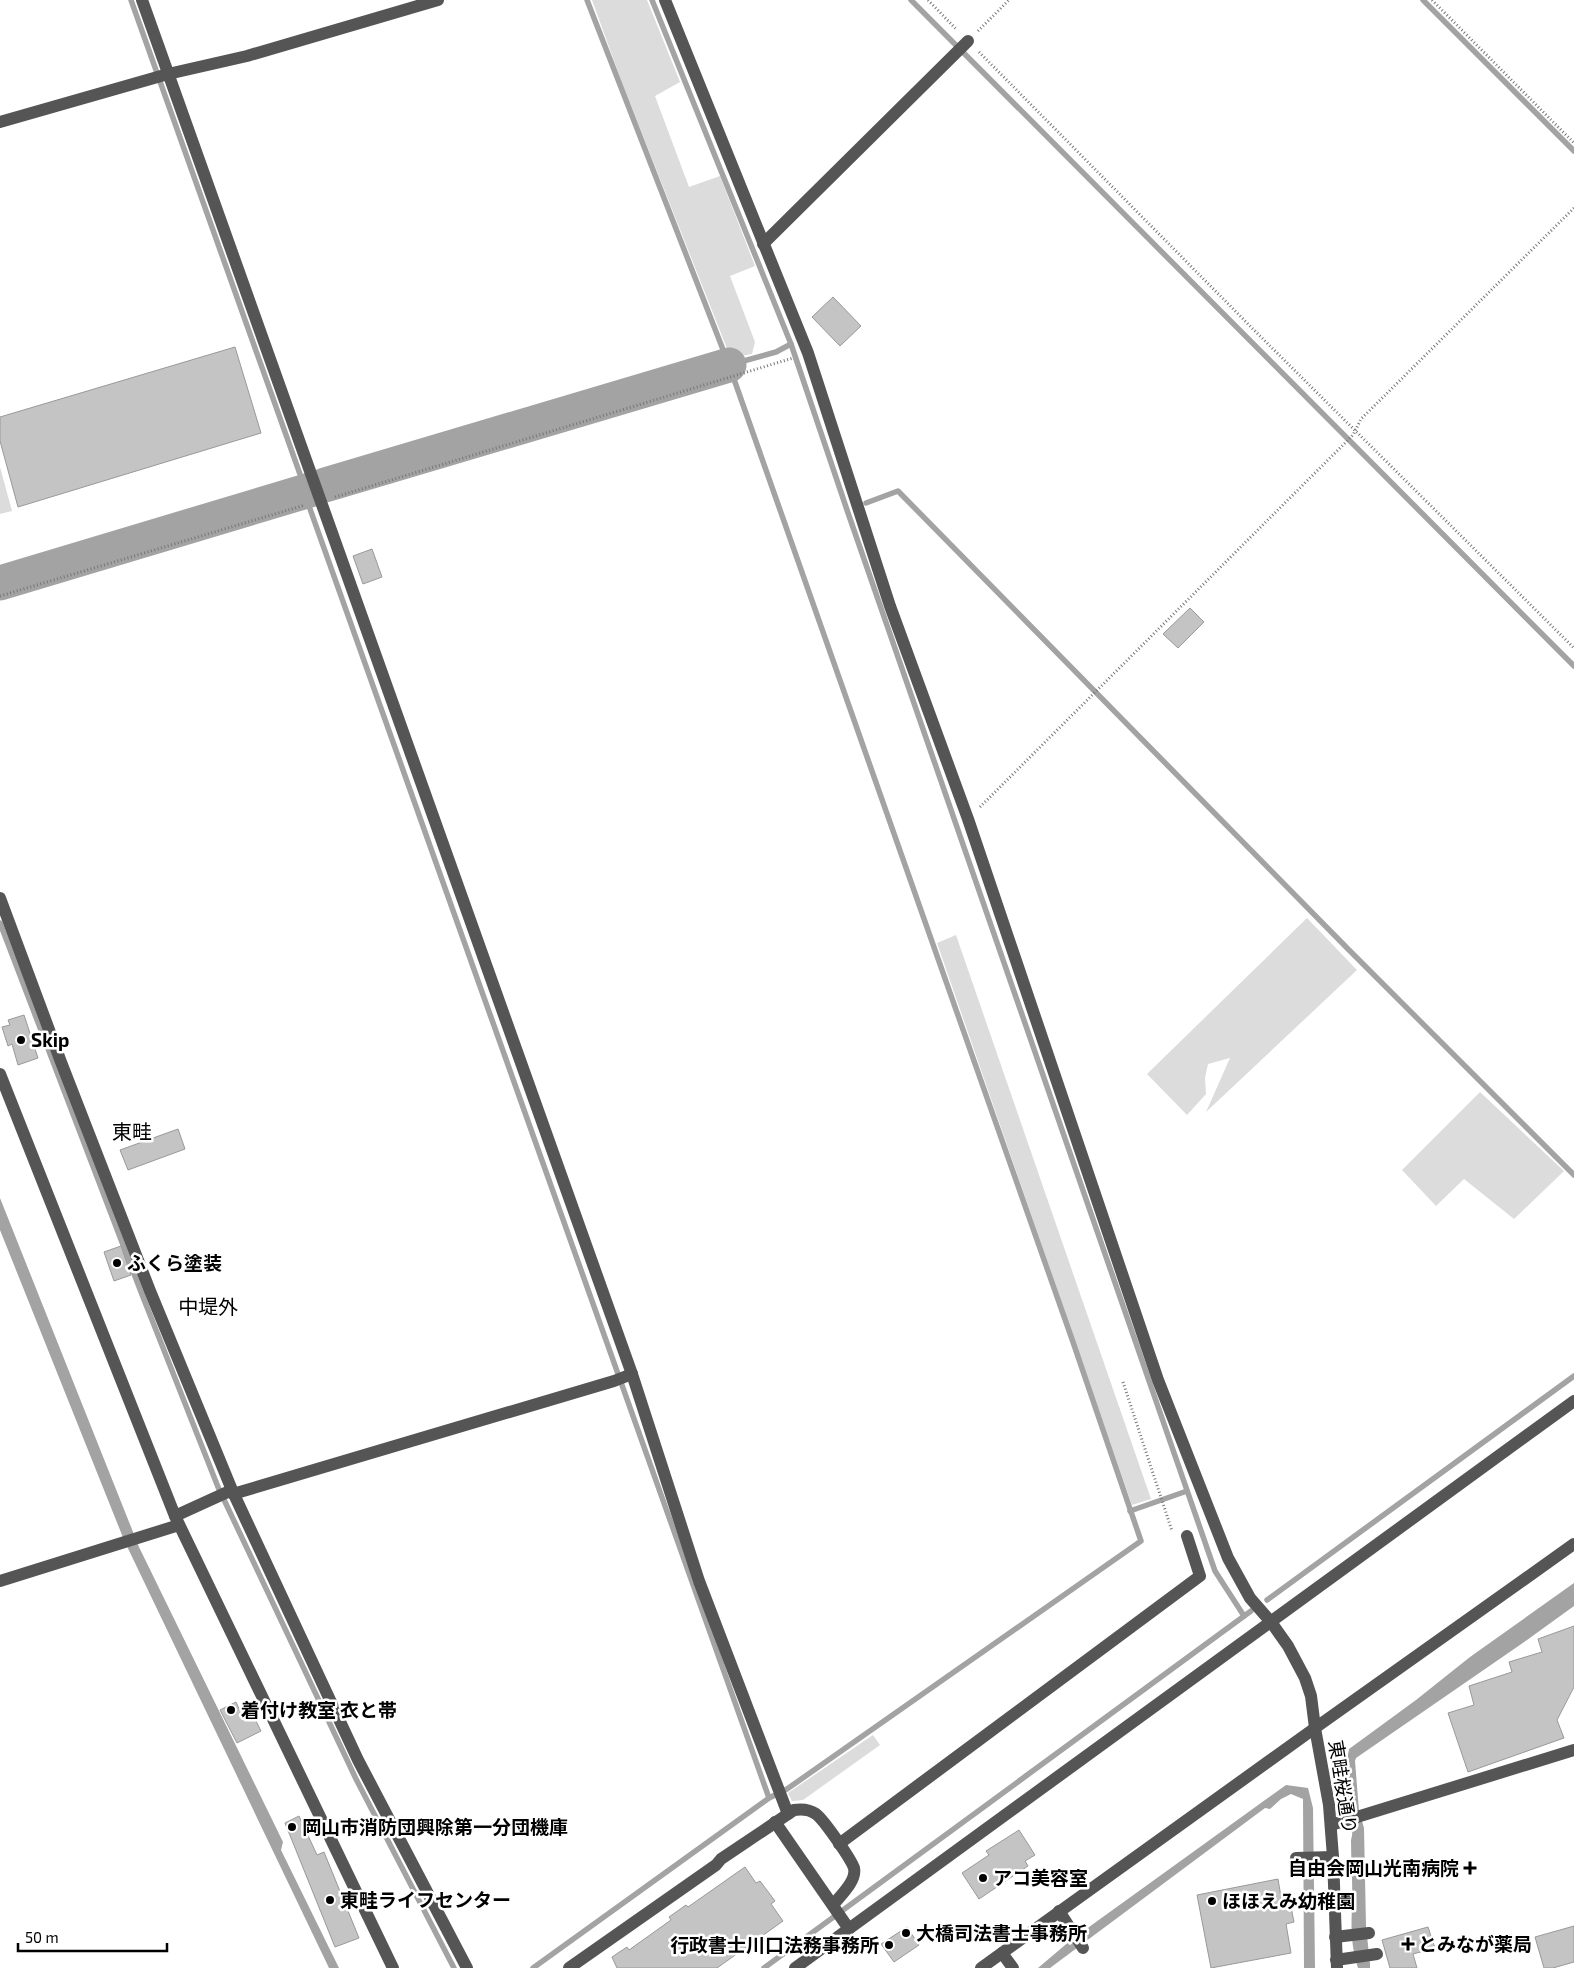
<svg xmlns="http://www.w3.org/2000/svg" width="1574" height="1968" viewBox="0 0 1574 1968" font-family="'Exo 2','Noto Sans JP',sans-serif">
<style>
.green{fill:#dcdcdc}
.water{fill:#a3a3a3}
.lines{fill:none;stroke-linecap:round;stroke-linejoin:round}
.stream{stroke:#a3a3a3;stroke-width:5.5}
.river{stroke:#a3a3a3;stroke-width:35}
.building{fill:#c4c4c4;stroke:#999}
.path{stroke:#777;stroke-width:3;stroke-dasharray:1 2.5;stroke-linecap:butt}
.minor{stroke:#555;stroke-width:12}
.poi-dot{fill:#000;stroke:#fff;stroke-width:2}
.labels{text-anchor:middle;stroke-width:5;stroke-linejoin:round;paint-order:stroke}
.poi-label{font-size:19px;font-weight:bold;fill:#000;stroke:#fff;text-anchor:start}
.street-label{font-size:19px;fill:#000;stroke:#fff}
.neighbourhood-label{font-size:20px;fill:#000;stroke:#fff}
</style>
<rect width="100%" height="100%" fill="#fff"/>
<g class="green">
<polygon points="592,0 647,0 680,82 655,96 689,187 720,176 755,266 730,276 755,342 752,354 741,356 728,351 621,80"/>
<polygon points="0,467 12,511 0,514"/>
<polygon points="1307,918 1357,970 1206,1112 1230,1058 1208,1064 1205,1078 1206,1094 1187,1115 1147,1074"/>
<polygon points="956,935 1151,1499 1132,1505 937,943"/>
<polygon points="1480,1092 1564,1171 1514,1219 1464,1179 1436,1206 1402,1170"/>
<polygon points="873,1735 880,1745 803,1800 792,1801 788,1793"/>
</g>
<g class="water">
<polygon points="0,1198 139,1547 283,1842 281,1850 339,1968 329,1968 124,1540 0,1230"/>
<path d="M 1574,1583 L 1574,1606 L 1527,1640 L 1356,1758 L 1355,1761 L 1359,1811 L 1364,1828 L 1366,1926 L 1370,1964 L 1370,1968 L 1358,1968 C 1351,1945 1351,1930 1352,1907 C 1353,1885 1351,1862 1351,1840 C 1354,1830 1351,1824 1349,1813 C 1346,1793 1345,1769 1349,1749 L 1416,1700 L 1470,1657 Z"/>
<polygon points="1286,1785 1308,1788 1313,1808 1315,1968 1304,1968 1303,1799 1291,1794 1281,1799 1270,1809 1265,1808 1050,1968 1038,1968 1071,1940"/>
</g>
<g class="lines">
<g class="stream">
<polyline points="131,0 306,491"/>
<polyline points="652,0 791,344 847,510 1215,1571 1244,1616"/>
<polyline points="911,0 1574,666"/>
<polyline points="1423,0 1574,151"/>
<polyline points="729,365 776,352 791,344"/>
<polyline points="304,492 769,1798"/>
<polyline points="866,503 898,491 1349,950 1574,1175"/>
<polyline points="0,923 141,1292 218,1487 356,1779 454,1968"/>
<polyline points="1130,1511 1187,1491"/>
<polyline points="1267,1600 1574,1376"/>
<polyline points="533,1968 769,1798 787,1789 1141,1541 1073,1342 729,365 587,0"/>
<polyline points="764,1968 1251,1611"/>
</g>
<g class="river">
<polyline points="325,485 729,365"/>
<polyline points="0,583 310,490"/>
</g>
</g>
<g class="building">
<polygon points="833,297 861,326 840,346 812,317"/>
<polygon points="235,347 261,433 18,507 0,441 0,417"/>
<polygon points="372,549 382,577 363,584 353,556"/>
<polygon points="1190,608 1204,622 1178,648 1163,634"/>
<polygon points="24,1015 38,1058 18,1065 12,1044 8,1046 2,1027 10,1025 8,1020"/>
<polygon points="178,1129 185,1149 128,1170 120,1150"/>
<polygon points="121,1246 131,1275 114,1281 104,1252"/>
<polygon points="1574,1626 1574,1687 1557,1720 1564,1738 1468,1772 1448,1713 1474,1705 1469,1686 1512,1672 1509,1662 1542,1652 1538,1639"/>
<polygon points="236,1702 240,1711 249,1707 261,1731 237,1743 220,1710"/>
<polygon points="299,1816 317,1855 324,1852 359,1938 335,1947 285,1823"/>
<polygon points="1019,1830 1035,1855 1025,1861 1028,1866 979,1899 962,1873 989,1855 986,1851"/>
<polygon points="745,1867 756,1883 760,1881 775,1901 771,1904 783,1921 717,1968 617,1968 612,1957 627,1947 629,1950 671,1920 669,1917 686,1905 688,1907"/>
<polygon points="1278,1879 1282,1903 1290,1902 1294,1922 1286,1924 1291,1953 1211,1968 1197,1895"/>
<polygon points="1574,1926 1574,1962 1553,1968 1544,1968 1535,1937"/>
<polygon points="907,1927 919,1945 894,1962 881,1944"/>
<polygon points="1428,1927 1435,1948 1413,1954 1417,1968 1390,1968 1382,1940"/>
</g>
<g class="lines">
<g class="path">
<polyline points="928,0 957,30"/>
<polyline points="1432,0 1574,143"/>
<polyline points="978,31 1009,0"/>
<polyline points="979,52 1254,330 1574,648"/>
<polyline points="335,497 793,358"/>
<polyline points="0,596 305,505"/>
<polyline points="980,807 1346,442 1353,435 1361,419 1574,208"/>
<polyline points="1123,1382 1172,1531"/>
</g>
<g class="minor">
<polyline points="142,0 632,1374 699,1581 788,1814"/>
<polyline points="665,0 808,353 890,606 968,819 1158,1380 1228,1558 1250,1598 1271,1622 1288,1646 1305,1678 1311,1696 1315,1728 1329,1805 1333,1857 1337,1968"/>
<polyline points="0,122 168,74 247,56 438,0"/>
<polyline points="763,244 968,41"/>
<polyline points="0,898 61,1062 150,1291 232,1490 358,1760 467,1968"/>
<polyline points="0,1074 175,1516 393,1968"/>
<polyline points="233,1494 614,1381 632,1374"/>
<polyline points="175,1516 232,1490"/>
<polyline points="0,1581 179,1525"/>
<polyline points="775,1822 849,1929"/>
<polyline points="1331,1825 1574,1750"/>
<polyline points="839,1844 1200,1576 1187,1536"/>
<polyline points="1296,1858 1333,1857"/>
<polyline points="1059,1911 1083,1948"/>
<polyline points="1335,1937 1369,1933"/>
<polyline points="1002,1953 1013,1968"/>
<polyline points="1336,1960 1377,1954"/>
<path d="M 569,1968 L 716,1865 L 721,1859 L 794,1810 C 801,1809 809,1809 816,1814 C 824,1820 851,1859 854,1868 C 857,1881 840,1896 833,1905"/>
<polyline points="795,1968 1574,1401"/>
<polyline points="981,1968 1315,1728 1574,1544"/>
</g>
</g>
<g class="poi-dot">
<circle cx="21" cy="1040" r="5"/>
<circle cx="117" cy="1263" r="5"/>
<circle cx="231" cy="1710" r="5"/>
<circle cx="292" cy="1827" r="5"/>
<path d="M1467.5 1860.5h5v5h5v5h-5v5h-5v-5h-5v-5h5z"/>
<circle cx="983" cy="1878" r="5"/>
<circle cx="330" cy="1900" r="5"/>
<circle cx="1212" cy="1901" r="5"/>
<circle cx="906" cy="1933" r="5"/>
<path d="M1405.5 1936.5h5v5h5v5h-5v5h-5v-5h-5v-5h5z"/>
<circle cx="889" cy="1945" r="5"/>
</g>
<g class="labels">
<g class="poi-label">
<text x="31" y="1047">Skip</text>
<text x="127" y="1270">ふくら塗装</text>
<text x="241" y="1717">着付け教室 衣と帯</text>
<text x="302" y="1834">岡山市消防団興除第一分団機庫</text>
<text x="1459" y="1875" text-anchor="end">自由会岡山光南病院</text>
<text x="993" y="1885">アコ美容室</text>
<text x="340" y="1907">東畦ライフセンター</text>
<text x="1222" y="1908">ほほえみ幼稚園</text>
<text x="916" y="1940">大橋司法書士事務所</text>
<text x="1418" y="1951">とみなが薬局</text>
<text x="879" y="1952" text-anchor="end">行政書士川口法務事務所</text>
</g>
<g class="street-label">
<text transform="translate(1343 1787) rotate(81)" y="7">東畦桜通り</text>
</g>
<g class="neighbourhood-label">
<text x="132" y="1139">東畦</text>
<text x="208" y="1314">中堤外</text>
</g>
</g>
<path d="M18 1943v8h149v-8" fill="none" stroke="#000000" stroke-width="2.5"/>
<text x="25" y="1943" font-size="15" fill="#000000" stroke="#ffffff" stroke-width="4" paint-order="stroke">50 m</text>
</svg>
